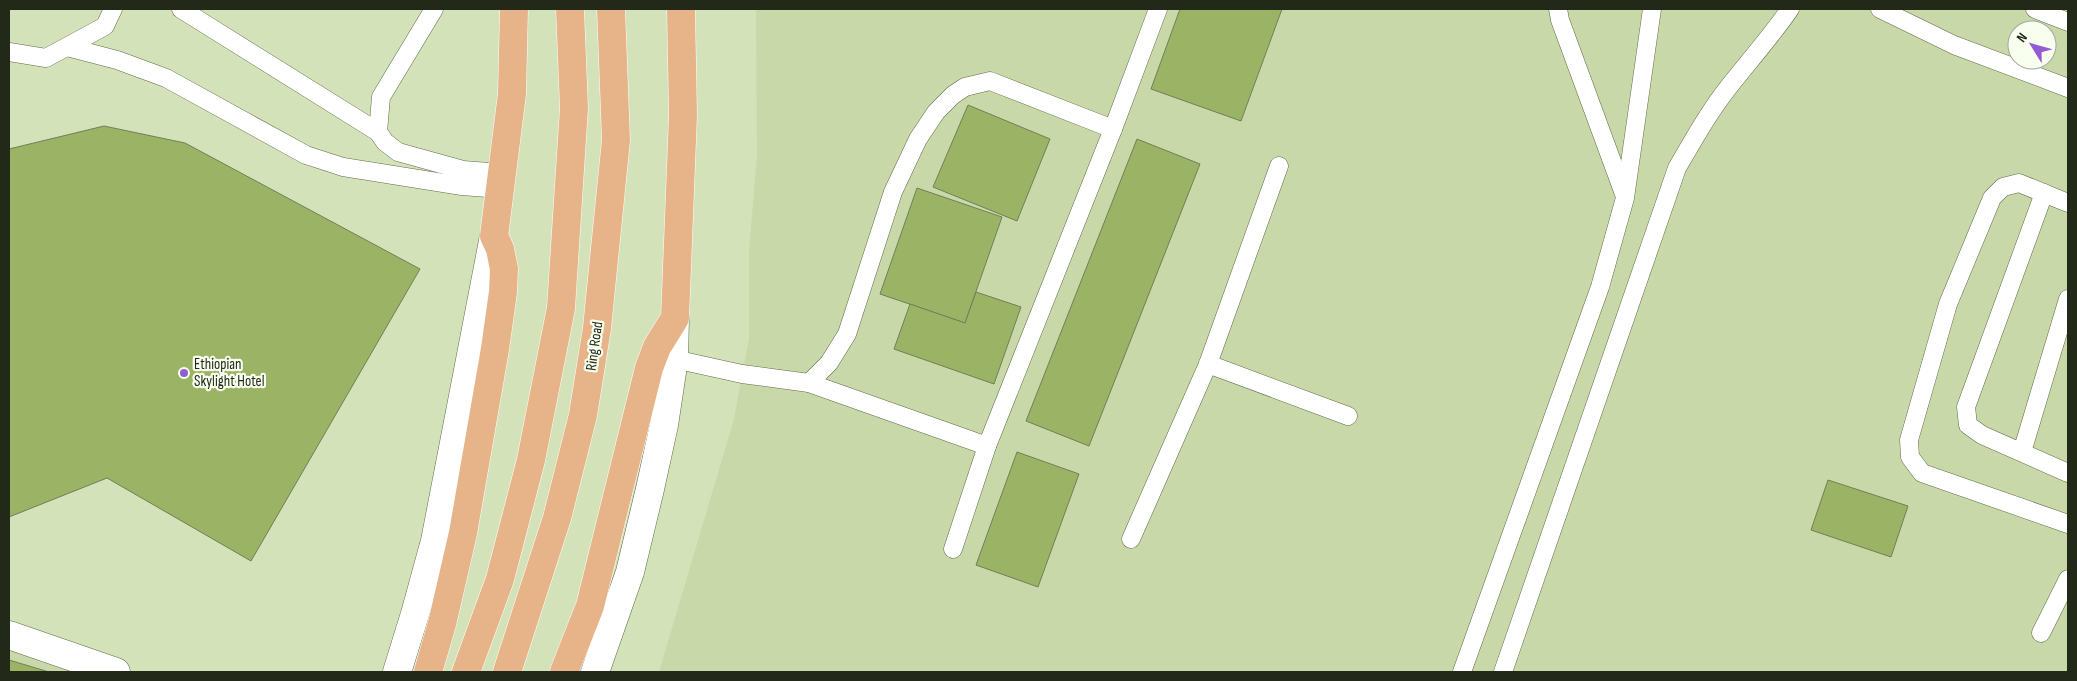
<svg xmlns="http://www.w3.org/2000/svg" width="2077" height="681" viewBox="0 0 2077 681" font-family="'Sofia Sans Condensed',sans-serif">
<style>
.built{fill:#c8d8a8;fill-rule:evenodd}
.building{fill:#9bb365;stroke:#727e59}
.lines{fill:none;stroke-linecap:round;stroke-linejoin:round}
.service-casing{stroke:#606c48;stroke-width:19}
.minor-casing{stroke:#606c48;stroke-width:29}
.tertiary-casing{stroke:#606c48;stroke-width:29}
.trunk-casing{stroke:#fff;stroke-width:29}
.service{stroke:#fff;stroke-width:18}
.minor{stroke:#fff;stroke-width:28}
.tertiary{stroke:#fff;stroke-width:28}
.trunk{stroke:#e6b488;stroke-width:28}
.poi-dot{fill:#945cd4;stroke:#f9ffee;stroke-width:2}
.labels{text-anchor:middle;stroke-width:4.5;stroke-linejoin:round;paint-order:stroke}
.street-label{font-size:15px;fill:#232919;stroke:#f9ffee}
.poi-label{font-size:15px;fill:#232919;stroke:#f9ffee;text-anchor:start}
</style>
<rect width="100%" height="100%" fill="#d3e2b9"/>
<g class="built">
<path d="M 756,9 L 2068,9 L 2068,672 L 659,672 L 734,419 L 749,338 L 749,251 L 757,155 ZM 2017,30 L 2047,30 L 2047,60 L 2017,60 Z"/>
<polygon points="9,649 74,672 9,672"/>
</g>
<g class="building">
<polygon points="1180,9 1282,9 1241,121 1151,89"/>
<polygon points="968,105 1050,139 1017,221 933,187"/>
<polygon points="104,126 185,143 420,269 251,561 107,478 9,517 9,149"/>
<polygon points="1137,139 1200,164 1089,446 1026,421"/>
<polygon points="917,188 1002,217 965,323 880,294"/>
<polygon points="976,292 1021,307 994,384 894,349 910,304 965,323"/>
<polygon points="1017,452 1079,474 1038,587 976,565"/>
<polygon points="1828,480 1908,506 1891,557 1811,530"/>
<polygon points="9,660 49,672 9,672"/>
</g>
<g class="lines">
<g class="service-casing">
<g id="service">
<polyline points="181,9 378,132 385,142 398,152 463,170 502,173"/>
<polyline points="1558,9 1560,20 1624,194"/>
<polyline points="1880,9 1954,45 2068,88"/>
<polyline points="2035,9 2068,22"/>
<polyline points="67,47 117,60 166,78 306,155 343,167 462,186 500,189"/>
<polyline points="9,52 46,58 105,26 113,9"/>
<polyline points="378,132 381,97 434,9"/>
<polyline points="2044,193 1966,407 1968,425 1982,435 2068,473"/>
<polyline points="2068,203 2019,183 2003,187 1992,198 1948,304 1909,440 1910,457 1922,473 2068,524"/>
<polyline points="674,359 742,374 809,383 987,446"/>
<polyline points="1208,364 1348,416"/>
<polyline points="809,383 829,363 847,334 893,192 918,139 936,112 953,95 965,87 990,81 1113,129"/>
<polyline points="2022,452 2068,299"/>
<polyline points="1131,539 1208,364 1279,166"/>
<polyline points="953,549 987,446 1113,129 1158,9"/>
<polyline points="2041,633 2068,579"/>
<polyline points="1462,672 1600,287 1625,198 1652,9"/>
<path d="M 1503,672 L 1677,168 C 1694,139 1710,110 1731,84 C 1751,59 1772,35 1790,9"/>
</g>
</g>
<g class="minor-casing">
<polyline id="minor" points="9,635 116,672"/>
</g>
<g class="tertiary-casing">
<g id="tertiary">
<polyline points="397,672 415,614 435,541 494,236"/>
<polyline points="595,672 630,572 650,489 664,425 674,359 675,318"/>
</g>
</g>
<g class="trunk-casing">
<g id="trunk">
<polyline points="428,672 442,624 463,533 495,349 503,292 504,269 500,249 494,236 512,94 514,9"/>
<polyline points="466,672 500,579 531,460 561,308 574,108 570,9"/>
<polyline points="507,672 557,518 583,415 597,328 616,140 611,9"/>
<polyline points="564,672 590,606 649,368 657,347 675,318 683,115 681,9"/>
</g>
</g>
<use href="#service" class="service"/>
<use href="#minor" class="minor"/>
<use href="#tertiary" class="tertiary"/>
<use href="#trunk" class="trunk"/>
</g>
<circle class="poi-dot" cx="184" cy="373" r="5"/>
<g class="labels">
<g class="street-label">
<text transform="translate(594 346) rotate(-82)" y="5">Ring Road</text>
</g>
<g class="poi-label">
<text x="194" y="369">Ethiopian<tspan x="194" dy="17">Skylight Hotel</tspan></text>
</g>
</g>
<rect width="2077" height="681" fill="none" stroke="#232919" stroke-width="20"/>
<g transform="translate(2032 45) rotate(307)"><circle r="24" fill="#f9ffee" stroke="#a3a999"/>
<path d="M0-4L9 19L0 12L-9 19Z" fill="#945cd4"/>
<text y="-8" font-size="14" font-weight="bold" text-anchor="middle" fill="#232919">N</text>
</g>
</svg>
